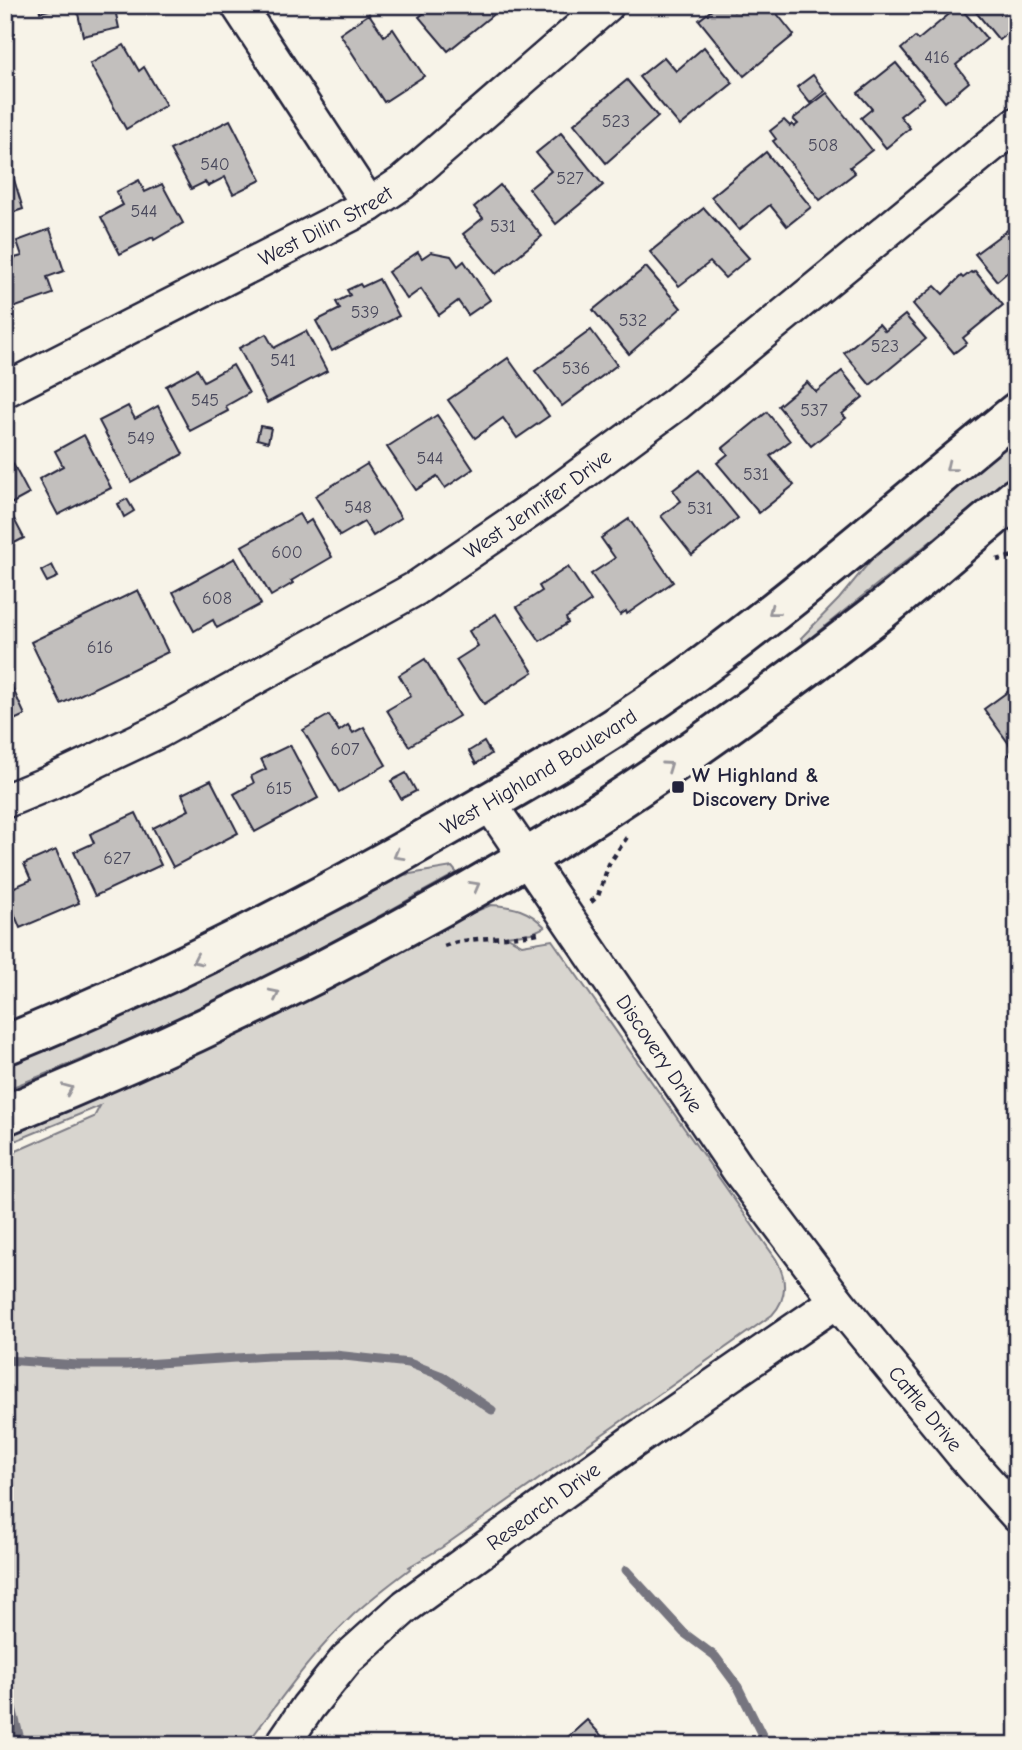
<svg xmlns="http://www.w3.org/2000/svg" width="1022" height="1750" viewBox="0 0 1022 1750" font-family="'Comic Neue',sans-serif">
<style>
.green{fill:#d8d5cf;stroke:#7d7c85;stroke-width:2}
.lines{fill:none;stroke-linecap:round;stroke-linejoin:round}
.stream{stroke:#76747f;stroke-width:9}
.building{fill:#c2bfbd;stroke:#22223b;stroke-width:2}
.street-casing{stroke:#22223b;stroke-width:38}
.secondary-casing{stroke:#22223b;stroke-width:44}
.path{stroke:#22223b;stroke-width:4.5;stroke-dasharray:5 5;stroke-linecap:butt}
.street{stroke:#f7f3e8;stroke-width:33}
.secondary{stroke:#f7f3e8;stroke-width:38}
.oneway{stroke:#97959a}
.poi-dot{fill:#22223b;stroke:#f7f3e8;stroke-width:2.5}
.labels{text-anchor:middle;stroke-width:7;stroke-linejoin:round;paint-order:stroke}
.number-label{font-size:18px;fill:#4a495c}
.street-label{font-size:21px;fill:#22223b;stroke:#f7f3e8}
.poi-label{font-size:21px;font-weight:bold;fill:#22223b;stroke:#f7f3e8;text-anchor:start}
</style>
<rect width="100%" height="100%" fill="#f7f3e8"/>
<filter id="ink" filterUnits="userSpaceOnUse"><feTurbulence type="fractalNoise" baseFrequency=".0143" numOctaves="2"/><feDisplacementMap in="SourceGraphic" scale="14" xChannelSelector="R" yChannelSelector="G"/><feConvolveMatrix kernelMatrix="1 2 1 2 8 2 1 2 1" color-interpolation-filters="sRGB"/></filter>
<g filter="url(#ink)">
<g class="green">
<polygon points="1017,438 1017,472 804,643 801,638 839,599 876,554"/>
<path d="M 452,867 L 457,873 C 382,914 308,957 231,994 C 157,1029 81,1060 5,1090 L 5,1063 L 158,998 L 342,909 L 404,875 Z"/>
<path d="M 491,905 C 513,906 529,910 545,927 L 532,933 L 506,936 L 522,945 L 552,940 L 776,1259 C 787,1279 788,1298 772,1315 L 441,1548 L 409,1567 L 410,1569 C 389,1585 367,1601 348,1620 C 309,1657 279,1702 246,1745 L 5,1745 L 5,1156 L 94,1117 L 100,1106 L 5,1145 L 5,1131 L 445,924 Z"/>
</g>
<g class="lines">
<g class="stream">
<polyline points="5,1360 78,1365 127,1365 269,1356 335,1355 409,1363 442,1376 492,1410"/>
<polyline points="626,1570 684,1633 715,1656 738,1687 767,1745"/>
<polyline points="5,1680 19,1735 24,1745"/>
</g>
</g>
<g class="building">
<polygon points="39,5 72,5 40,12"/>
<polygon points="76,5 114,5 119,28 83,36"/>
<polygon points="434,5 498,5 501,8 448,51 419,17"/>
<polygon points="718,5 730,5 734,11 742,5 770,5 794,35 744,76 699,20"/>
<polygon points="970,5 1017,5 1017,25 999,40"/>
<polygon points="959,6 987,39 956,65 969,82 945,102 901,49 915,37 918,40"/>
<polygon points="369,14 384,36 393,29 424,76 384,102 340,34"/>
<polygon points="124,45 139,71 144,67 166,105 126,129 90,64"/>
<polygon points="704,47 733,83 680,126 639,77 664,57 676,71"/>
<polygon points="896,63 924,97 900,116 910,128 886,148 861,118 872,109 858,93"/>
<polygon points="813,75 825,91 810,103 797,87"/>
<polygon points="627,80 658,117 606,163 574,124"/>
<polygon points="827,93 872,150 850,167 855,173 820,200 773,141 776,139 770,131 784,120 790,126 792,124 794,127 798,124 793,119"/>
<polygon points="230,120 261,180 233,194 225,177 208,186 205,182 191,189 170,150"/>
<polygon points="561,133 603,185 556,224 529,189 551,171 536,153"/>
<polygon points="5,150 23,209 5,215"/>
<polygon points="766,152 811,207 787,226 770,205 739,230 711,197"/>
<polygon points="139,180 145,192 162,184 183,223 154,240 153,237 120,254 101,217 123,205 116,192"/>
<polygon points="500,185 542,236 496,274 463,234 483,218 474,207"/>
<polygon points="704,208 749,258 725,278 710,262 679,286 650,252"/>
<polygon points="1017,223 1017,281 1009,271 997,281 975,254"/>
<polygon points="50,229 64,271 47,277 53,294 13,308 5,284 5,272 14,269 11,259 22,256 17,241"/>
<polygon points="418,252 422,258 431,252 451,256 458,266 464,261 490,300 468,315 458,301 439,315 421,289 407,299 388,272"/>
<polygon points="646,267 681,308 629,354 593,310"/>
<polygon points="975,271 1003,305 963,338 967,343 954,353 913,304 935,286 943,294 961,276 963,278 971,272 973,273"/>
<polygon points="379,279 399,316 332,351 316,321 340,309 336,302 350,295 347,290 360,284 362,287"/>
<polygon points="905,315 926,339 870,385 844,353 879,324 885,331"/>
<polygon points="591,330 617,365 562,406 535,371"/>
<polygon points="306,331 327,371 267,403 239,348 266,334 274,348"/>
<polygon points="508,358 549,416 517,438 503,418 475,438 448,400"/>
<polygon points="233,365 249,393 226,406 228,411 190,431 166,386 197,369 204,381"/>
<polygon points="842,371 863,397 842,414 846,418 811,446 778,406 807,382 816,392"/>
<polygon points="128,406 135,419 158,406 183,454 131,482 99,421"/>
<polygon points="767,412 790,441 770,456 794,485 759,513 717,463 728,454 723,448"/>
<polygon points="437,415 473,469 445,488 437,476 416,490 387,447"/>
<polygon points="260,426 271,428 268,442 257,439"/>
<polygon points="84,435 111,488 58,515 39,479 63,466 55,451"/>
<polygon points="12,462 29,494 7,506 24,538 5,548 5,466"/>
<polygon points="367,464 401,518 373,536 364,522 340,536 315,496"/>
<polygon points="699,470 738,518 692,555 661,516 681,501 673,490"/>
<polygon points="127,499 134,511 124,517 118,504"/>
<polygon points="299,514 305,524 311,520 332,557 291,581 293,583 271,596 242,546"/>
<polygon points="629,519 673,582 627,614 626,611 620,615 591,574 615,558 601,538"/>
<polygon points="235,558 261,604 217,628 213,620 194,631 173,592"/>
<polygon points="52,565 58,577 47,582 41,571"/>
<polygon points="568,567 591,601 566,618 568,623 540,641 517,607 542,591 539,586"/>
<polygon points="138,590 168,652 61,704 31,642"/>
<polygon points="496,614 533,672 484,704 456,660 478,646 469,631"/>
<polygon points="425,659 459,716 409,746 387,710 411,696 399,675"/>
<polygon points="5,672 25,715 5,724"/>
<polygon points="1017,685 1017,764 1009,754 1014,751 984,709"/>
<polygon points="329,715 339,731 348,725 353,733 364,727 386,765 339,792 303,730"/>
<polygon points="484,742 491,754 476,764 469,751"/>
<polygon points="290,745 318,798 255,832 234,794 254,783 251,776 266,769 261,759"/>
<polygon points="406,773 416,791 401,799 391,781"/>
<polygon points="211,780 238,833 173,867 153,828 189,810 182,794"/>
<polygon points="136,813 161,865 95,896 74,852 94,843 90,834"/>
<polygon points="56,850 79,903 20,928 5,891 31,880 24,864"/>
<polygon points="587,1720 610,1745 559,1745"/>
</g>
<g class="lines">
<g class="street-casing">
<g id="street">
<polyline points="238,5 369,205"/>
<path id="s1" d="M 5,390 L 369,205 L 402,183 L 607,5"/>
<path id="s2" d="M 5,801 L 49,783 L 159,731 L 415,589 L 553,495 L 676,404 L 1017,124"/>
<path id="s3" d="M 489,803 L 738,1169 L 837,1301 L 965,1457 L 1017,1515"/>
<path id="s4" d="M 282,1745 L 308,1707 L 346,1660 L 406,1606 L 632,1442 L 837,1301"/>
</g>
</g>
<g class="secondary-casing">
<g id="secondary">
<path id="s5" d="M 5,1045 C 158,983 305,908 448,826 C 534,777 623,726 703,666 C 811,586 912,497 1017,412"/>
<path d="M 5,1115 C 184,1043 359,957 526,858 C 647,786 763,702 874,616 C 923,578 969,536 1017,497"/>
</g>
</g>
<g class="path">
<polyline points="997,560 1017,555"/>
<polyline points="591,902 598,896 609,864 627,837"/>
<path d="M 444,946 C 475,935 510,940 542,932"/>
</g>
<use href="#street" class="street"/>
<use href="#secondary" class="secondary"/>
</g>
<defs><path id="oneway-chevron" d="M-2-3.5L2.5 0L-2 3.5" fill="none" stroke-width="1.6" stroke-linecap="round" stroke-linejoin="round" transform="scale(1.75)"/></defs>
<g class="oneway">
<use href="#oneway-chevron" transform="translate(950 467) rotate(141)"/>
<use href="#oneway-chevron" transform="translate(773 611) rotate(142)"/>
<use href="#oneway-chevron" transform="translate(668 766) rotate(-35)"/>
<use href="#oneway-chevron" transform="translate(398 855) rotate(150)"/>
<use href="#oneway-chevron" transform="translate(475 886) rotate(-29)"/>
<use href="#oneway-chevron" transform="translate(197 960) rotate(155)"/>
<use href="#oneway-chevron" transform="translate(275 994) rotate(-26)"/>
<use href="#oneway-chevron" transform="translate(68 1089) rotate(-23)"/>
</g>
</g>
<rect class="poi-dot" x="671" y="780" width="14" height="14" rx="3.5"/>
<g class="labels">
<g class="number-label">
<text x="937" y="63">416</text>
<text x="616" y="127">523</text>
<text x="823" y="151">508</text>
<text x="215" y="170">540</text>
<text x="570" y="184">527</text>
<text x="144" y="217">544</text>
<text x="503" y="232">531</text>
<text x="365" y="318">539</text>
<text x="633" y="326">532</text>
<text x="885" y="352">523</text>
<text x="283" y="366">541</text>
<text x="576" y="374">536</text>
<text x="205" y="406">545</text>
<text x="814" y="416">537</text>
<text x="141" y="444">549</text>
<text x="430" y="464">544</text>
<text x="756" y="480">531</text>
<text x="358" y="513">548</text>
<text x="700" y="514">531</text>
<text x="287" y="558">600</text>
<text x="217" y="604">608</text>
<text x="100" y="653">616</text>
<text x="345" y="755">607</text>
<text x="279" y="794">615</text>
<text x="117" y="864">627</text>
</g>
<g class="street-label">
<text dy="7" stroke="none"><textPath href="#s1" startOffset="360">West Dilin Street</textPath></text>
<text dy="7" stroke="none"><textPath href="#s2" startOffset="611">West Jennifer Drive</textPath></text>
<text dy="7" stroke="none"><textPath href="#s5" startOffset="600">West Highland Boulevard</textPath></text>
<text dy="7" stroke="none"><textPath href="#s3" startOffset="303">Discovery Drive</textPath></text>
<text dy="7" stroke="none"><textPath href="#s3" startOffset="747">Cattle Drive</textPath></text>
<text dy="7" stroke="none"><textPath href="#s4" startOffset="357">Research Drive</textPath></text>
</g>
<g class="poi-label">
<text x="692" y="782">W Highland &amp;<tspan x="692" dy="24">Discovery Drive</tspan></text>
</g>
</g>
<rect width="1022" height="1750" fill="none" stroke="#f7f3e8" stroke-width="28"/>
<rect x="14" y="14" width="994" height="1722" fill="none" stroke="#22223b" stroke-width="2.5" filter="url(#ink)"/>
</svg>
